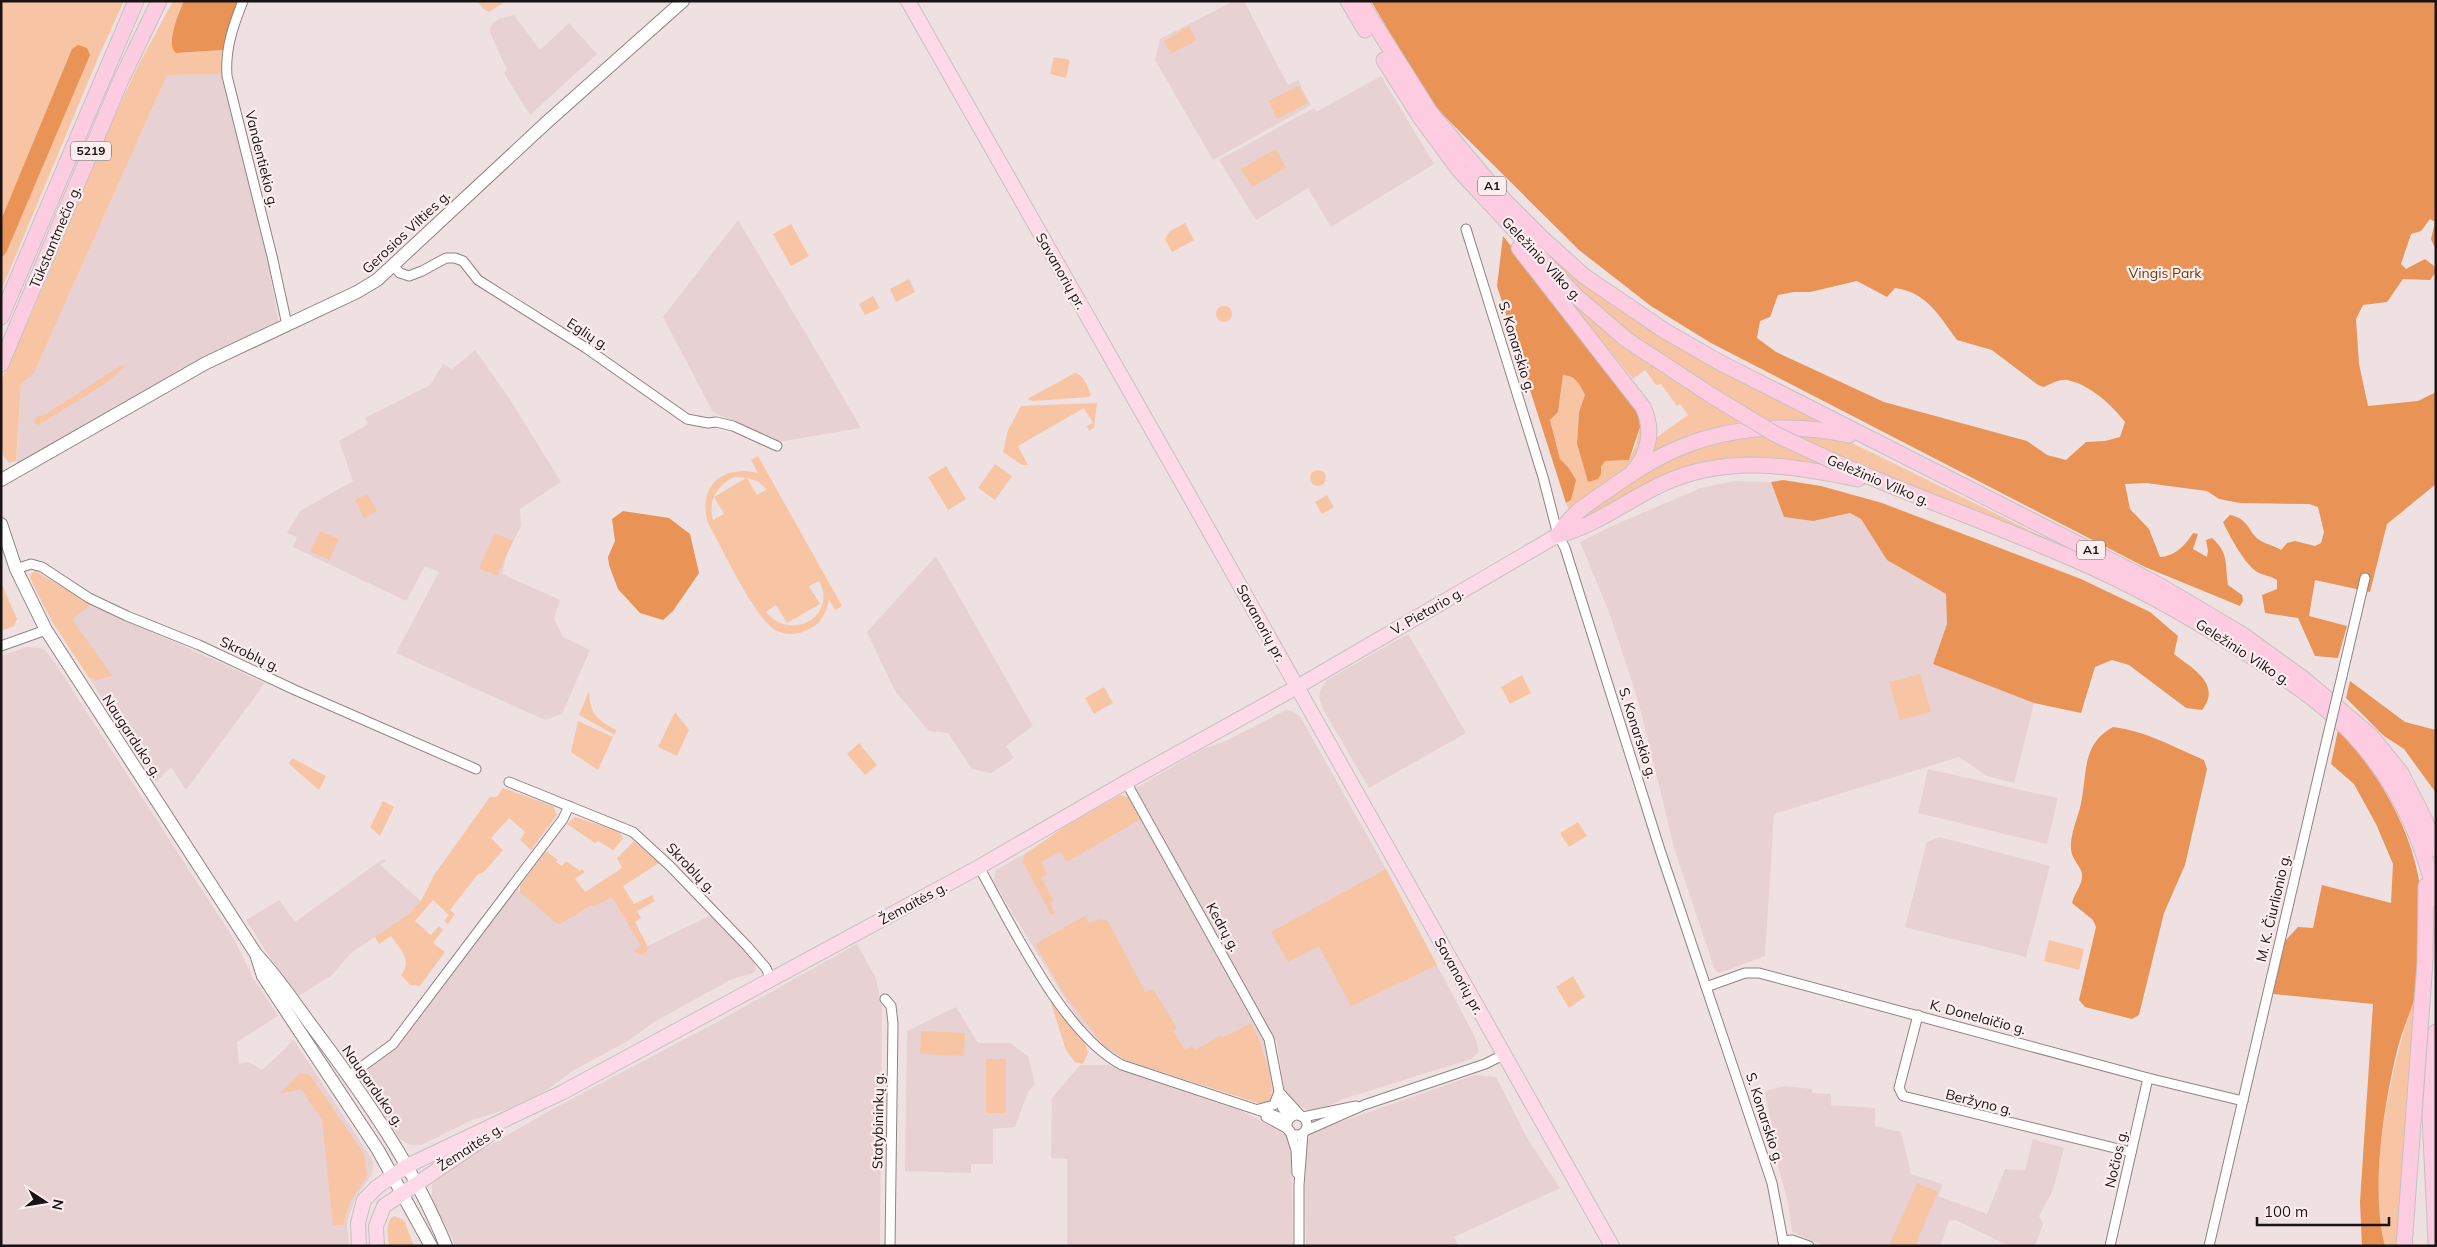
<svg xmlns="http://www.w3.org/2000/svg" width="2437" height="1247" viewBox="0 0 2437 1247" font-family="Mulish,sans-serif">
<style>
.built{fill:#e7d1d2}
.green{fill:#f8c5a4;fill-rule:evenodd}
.forest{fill:#e99356;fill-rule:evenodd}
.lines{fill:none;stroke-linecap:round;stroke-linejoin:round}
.minor-casing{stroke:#908384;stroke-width:11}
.secondary-casing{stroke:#908384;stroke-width:14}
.primary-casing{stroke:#c3c2c2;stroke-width:16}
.trunk-casing{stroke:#c3c2c2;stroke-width:17}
.minor{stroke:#fff;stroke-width:9}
.secondary{stroke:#fff;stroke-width:12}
.primary{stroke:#fed9e8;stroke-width:14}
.trunk{stroke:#fecce0;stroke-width:15}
.minor-bridge-casing{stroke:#908384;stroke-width:11;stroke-linecap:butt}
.trunk-bridge-casing{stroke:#c3c2c2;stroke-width:17;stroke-linecap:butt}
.minor-bridge{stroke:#fff;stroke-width:9}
.trunk-bridge{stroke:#fecce0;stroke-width:15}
.labels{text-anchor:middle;stroke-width:4.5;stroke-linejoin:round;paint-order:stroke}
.shield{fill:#fceeef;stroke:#5c5556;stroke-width:1}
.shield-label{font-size:12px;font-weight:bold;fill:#181314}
.street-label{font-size:14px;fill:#181314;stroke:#fceeef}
.park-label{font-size:14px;fill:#70390a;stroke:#fceeef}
</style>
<rect width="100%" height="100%" fill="#efe1e2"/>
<g class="built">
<polygon points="1234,1 1244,1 1288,85 1298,80 1311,105 1213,160 1155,60 1160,39"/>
<polygon points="514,15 540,50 569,23 597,54 530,115 504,73 507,70 489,30 493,23 499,19"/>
<polygon points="223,74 268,263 279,325 16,467 21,384 34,373 167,75"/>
<polygon points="1381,76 1434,164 1331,227 1308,188 1256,220 1219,160 1314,108 1316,112"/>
<polygon points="738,220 818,354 861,428 778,442 713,412 663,317"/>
<polygon points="475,350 509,398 561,482 520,509 521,526 507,554 502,574 560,600 554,618 563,637 590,650 562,714 545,720 396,653 439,572 425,566 406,601 293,547 297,537 287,533 300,511 353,481 339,441 368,424 365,418 430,385 443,364 452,369"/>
<polygon points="1734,481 1771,482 1784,517 1813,521 1850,513 1861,519 1887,560 1946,594 1947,624 1933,664 2034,703 2014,783 1987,776 1959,757 1774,814 1765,956 1719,973 1715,970 1675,851 1638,700 1609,612 1580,542 1612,526 1701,488"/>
<polygon points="936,556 1033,726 1006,746 1014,758 991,773 972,769 948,733 929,731 895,691 867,632"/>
<polygon points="35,571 88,603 265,683 186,790 171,767 156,782 44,607 30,578 31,574"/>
<polygon points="1408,634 1466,733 1369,788 1323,709 1319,697 1321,689 1327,680"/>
<polygon points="27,647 40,648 45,650 55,663 235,941 253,978 278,1016 237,1042 239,1064 249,1062 262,1070 286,1048 293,1039 370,1156 373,1162 372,1175 357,1195 347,1221 349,1246 1,1246 1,656"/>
<polygon points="1286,710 1292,711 1300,716 1386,869 1475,1037 1479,1052 1471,1059 1343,1099 1320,1110 1310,1112 1290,1100 1284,1088 1277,1043 1136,788 1203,749 1224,742"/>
<polygon points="1928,769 2058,798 2047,844 1918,813"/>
<polygon points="1121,795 1128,797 1131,802 1264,1042 1275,1094 1273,1101 1265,1105 1127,1061 1104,1046 1078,1020 993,881 996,870 1040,845 1067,825"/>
<polygon points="1940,837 2050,866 2026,957 1905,927 1927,842"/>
<polygon points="383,859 386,861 380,865 421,901 409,914 351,953 332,975 296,998 246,920 279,900 295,922"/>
<polygon points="516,888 555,922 613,894 645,947 712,915 755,962 756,970 753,973 730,980 654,1022 628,1041 574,1070 547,1090 517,1106 472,1120 421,1145 410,1145 400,1139 361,1079 361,1075 396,1045"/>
<polygon points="857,944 876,978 882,1007 880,1246 456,1246 432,1200 432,1185 438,1175 549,1111 717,1022"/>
<polygon points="956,1007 978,1043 1010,1043 1028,1056 1035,1084 1028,1092 1015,1127 993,1129 993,1164 971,1164 971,1173 905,1171 907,1031"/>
<polygon points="1080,1065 1108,1065 1203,1097 1240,1110 1288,1136 1291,1152 1293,1246 1067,1246 1067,1159 1051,1158 1052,1098"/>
<polygon points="1475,1075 1496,1077 1527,1138 1560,1188 1454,1237 1458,1246 1306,1246 1305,1158 1306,1145 1311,1134 1315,1131"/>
<polygon points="1784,1086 1812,1089 1812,1093 1831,1094 1831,1105 1875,1108 1875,1126 1901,1132 1911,1174 1943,1184 1938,1196 1987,1214 2005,1169 2025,1170 2033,1139 2064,1148 2053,1190 2039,1216 2043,1224 2035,1246 2009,1246 1956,1220 1949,1221 1940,1246 1825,1246 1792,1232 1788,1202 1768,1131 1771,1123 1765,1091"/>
</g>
<g class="green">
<polygon points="1,1 124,1 101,51 1,291"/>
<polygon points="173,1 184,1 180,10 173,51 177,53 223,50 223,74 167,75 34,373 21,384 16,461 9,463 3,455 1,437 1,381 35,306 110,126 137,68"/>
<polygon points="478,1 506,1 489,12 482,8"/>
<polygon points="1189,26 1196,40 1171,54 1164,41"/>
<polygon points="1054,57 1070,60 1066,78 1050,74"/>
<polygon points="1299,86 1308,103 1277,119 1268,101"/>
<polygon points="1445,144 1559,260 1827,424 1770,423 1728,400 1637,339 1575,288"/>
<polygon points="1276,149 1286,168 1252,187 1241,169"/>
<polygon points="1185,223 1194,240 1172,252 1165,239 1170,231"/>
<polygon points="791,224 809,256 791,266 773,234"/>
<polygon points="909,279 915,292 896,302 890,289"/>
<polygon points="1563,292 1636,353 1684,387 1739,420 1738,423 1744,426 1673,443 1649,454 1653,440 1688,415 1680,404 1677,406 1661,384 1656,385 1645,370 1633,379 1602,341 1596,339 1562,294"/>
<polygon points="873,296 880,308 865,315 859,304"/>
<circle cx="1224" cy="314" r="8"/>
<polygon points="122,365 125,367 106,383 39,425 34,423 36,417 44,415"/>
<path d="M 1075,373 C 1084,375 1087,386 1091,394 L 1089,397 L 1033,401 L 1027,399 Z"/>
<path d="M 1563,375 C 1576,376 1580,383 1585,395 L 1579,412 L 1577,444 L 1588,482 L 1598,478 L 1601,474 L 1601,467 L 1605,461 L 1629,460 L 1636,445 L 1642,418 L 1643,438 L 1634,462 L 1569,509 L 1566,503 L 1571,500 L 1568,467 L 1560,459 L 1550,420 L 1558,412 Z"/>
<polygon points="1097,403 1094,428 1089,431 1087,426 1093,423 1084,408 1018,446 1028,465 1022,465 1003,452 1008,430 1021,406"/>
<polygon points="1792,434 1844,439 2084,557 1846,459"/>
<path d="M 1761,436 L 1835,467 L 1766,457 L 1707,462 L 1576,525 L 1575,522 C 1637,477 1682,442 1761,436 Z"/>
<path d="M 758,456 L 842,606 L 835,610 L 829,599 C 826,614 820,626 805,631 C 796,635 784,635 775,630 C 755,619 721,546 708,523 C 697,487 722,464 758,473 L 751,460 ZM 734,477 L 746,478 L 714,497 L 724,514 L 713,520 C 708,501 716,486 734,477 ZM 747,478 L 757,481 L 767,489 L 757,495 ZM 819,581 C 838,615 792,643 766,612 L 776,605 L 787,623 L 820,604 L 809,586 Z"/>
<polygon points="995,464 1012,476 995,500 978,488"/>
<polygon points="946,466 966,499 948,510 928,477"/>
<circle cx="1318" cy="478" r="8"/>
<polygon points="367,494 377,511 364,518 355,500"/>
<polygon points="1327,495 1334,507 1322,514 1315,502"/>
<polygon points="320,531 339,539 329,560 310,552"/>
<polygon points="495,533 513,541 497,576 479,568"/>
<polygon points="35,571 92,604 72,619 112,676 96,680 89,678 53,623 30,578 31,574"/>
<polygon points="1,582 17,619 14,626 1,631"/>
<polygon points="1920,674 1931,712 1900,720 1889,682"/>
<polygon points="1522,675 1531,693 1510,704 1501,687"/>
<polygon points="1104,687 1113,703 1094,714 1085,698"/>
<path d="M 589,691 C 590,714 596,719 616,730 L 615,735 L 579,715 Z"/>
<polygon points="675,712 689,730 677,756 658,747"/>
<polygon points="578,721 613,737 598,770 571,752"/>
<polygon points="859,743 877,765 865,775 847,754"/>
<polygon points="292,758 326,776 319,790 289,764"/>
<path d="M 503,788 L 553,806 L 557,815 L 531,850 L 520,840 L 525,832 L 509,818 L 491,838 L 503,850 L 484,872 L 478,874 L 450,910 L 455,914 L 448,924 L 444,921 L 449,915 L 433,900 L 415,921 L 431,935 L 439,926 L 443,930 L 433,943 L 445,952 L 420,986 L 410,985 L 401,975 C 413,960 400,949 391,936 L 379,944 L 375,937 L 409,914 L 421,901 L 434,875 L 490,797 L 497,797 Z"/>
<polygon points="1121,795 1128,797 1141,819 1067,862 1060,852 1041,862 1047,874 1041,878 1054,901 1050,903 1055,913 1051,915 1023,862 1024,855 1067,825"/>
<polygon points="383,801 394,807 380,836 370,827"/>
<polygon points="575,817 619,831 623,839 613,850 598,841 595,843 567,824"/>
<polygon points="1578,822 1587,836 1569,847 1560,833"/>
<polygon points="634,841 659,863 623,886 634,904 652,895 655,901 637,911 641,918 635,922 649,949 642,955 634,951 641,946 612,897 593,907 592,905 560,924 555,922 520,892 520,886 546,851 558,860 556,862 562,866 566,861 580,871 582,869 585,872 575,879 585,892 622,868 617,858"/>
<polygon points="1386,869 1437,965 1351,1006 1319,946 1288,962 1271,932"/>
<path d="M 1085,916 L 1089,923 L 1100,919 L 1108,921 L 1145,992 L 1153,989 L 1177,1028 L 1173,1030 L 1185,1050 L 1192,1046 L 1195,1050 L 1221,1035 L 1223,1038 L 1251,1023 C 1260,1041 1279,1086 1268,1105 L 1265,1105 L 1127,1061 L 1104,1046 L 1064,994 L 1035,944 Z"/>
<polygon points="2049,940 2084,949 2079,970 2044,961"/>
<polygon points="1573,976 1585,997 1569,1008 1556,987"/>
<path d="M 2418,988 L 2399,1246 L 2385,1246 C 2365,1174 2393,1057 2418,988 Z"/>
<polygon points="1052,999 1085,1043 1088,1053 1083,1064 1075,1062 1066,1050 1050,1000"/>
<polygon points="921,1031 965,1033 964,1056 920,1054"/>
<rect x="986" y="1059" width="20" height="54"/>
<polygon points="300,1073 310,1075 364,1154 367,1176 350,1202 343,1225 333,1225 322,1120 301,1089 279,1094"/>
<polygon points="1917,1183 1938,1192 1915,1246 1889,1246"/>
<path d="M 394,1216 L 404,1220 L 414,1246 L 389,1246 C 388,1235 384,1222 394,1216 Z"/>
</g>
<g class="forest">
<path d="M 184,1 L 239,1 L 223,50 L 176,53 C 165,45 179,12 184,1 Z"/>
<path d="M 1371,1 L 2436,1 L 2436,246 L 2434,246 L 2431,239 L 2435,222 L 2430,219 L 2421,231 L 2411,234 L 2401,264 L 2406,269 L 2425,259 L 2434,266 L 2436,272 L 2430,280 L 2403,279 L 2387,302 L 2363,305 L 2356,319 L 2359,364 L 2368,406 L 2418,401 L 2436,392 L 2436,484 L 2387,524 L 2370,592 L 2315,580 L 2309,616 L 2347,626 L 2338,658 L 2315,656 L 2298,618 L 2265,613 L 2262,595 L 2277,589 L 2277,580 C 2271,576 2266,576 2259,573 C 2246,567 2229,535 2223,522 L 2230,515 C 2251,519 2247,534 2263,542 C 2269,545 2275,546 2281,550 L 2287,543 L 2295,541 L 2315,546 L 2321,543 L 2324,532 L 2318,507 L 2309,504 L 2240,503 L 2219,499 L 2207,491 L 2146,483 L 2125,484 L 2130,509 L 2149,529 L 2160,557 C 2175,556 2185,546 2193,533 L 2198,534 L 2193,549 L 2207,557 L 2208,551 L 2206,540 L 2212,538 C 2229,553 2225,564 2228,585 L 2242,595 L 2243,601 L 2240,606 L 2145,567 L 1711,343 L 1651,306 L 1579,250 L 1433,105 ZM 1857,281 L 1887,297 L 1895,288 C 1927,292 1939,316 1957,340 L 1992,350 L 2038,385 L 2044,387 C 2051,384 2059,379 2067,380 C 2089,384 2111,404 2125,422 L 2120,437 L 2105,441 L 2086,442 L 2066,460 L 2047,455 L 2027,441 L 1884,402 L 1776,352 L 1757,338 L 1760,321 L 1770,317 L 1778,295 L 1794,292 L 1810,292 Z"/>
<polygon points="78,45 87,48 90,55 6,253 2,257 1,220 72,49"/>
<path d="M 1503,236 L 1637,406 L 1640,427 L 1629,460 L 1605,461 L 1601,467 L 1601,474 L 1598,479 L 1588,482 L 1577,444 L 1579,412 L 1585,395 C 1579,383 1576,376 1563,375 L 1558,412 L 1550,420 L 1560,459 L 1568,467 L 1576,480 L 1571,500 L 1566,503 L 1497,286 Z"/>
<path d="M 1783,480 L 1821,486 L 1882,503 L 2081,579 L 2150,612 L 2178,636 L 2174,654 C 2193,669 2222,684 2202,710 L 2186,708 L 2129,665 L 2112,660 L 2095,667 L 2081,713 L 2034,703 L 1933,664 L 1947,624 L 1946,594 L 1887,560 L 1861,519 L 1850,513 L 1813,521 L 1784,517 L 1771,482 Z"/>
<polygon points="623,511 669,518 690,534 699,573 673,611 663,620 640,613 618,589 609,565 608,557 615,541 612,519"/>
<polygon points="2350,681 2405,722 2436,730 2436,793 2404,749 2384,736 2346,698"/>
<path d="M 2113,727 C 2146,731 2174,747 2204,760 L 2207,769 L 2185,865 L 2164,913 L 2139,1015 L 2132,1019 L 2085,1007 L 2079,1000 L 2096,927 L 2093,920 L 2072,903 C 2074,893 2083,885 2082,874 C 2081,867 2072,859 2071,850 C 2070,835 2076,823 2080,808 C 2088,776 2080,745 2113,727 Z"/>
<path d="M 2338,730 C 2383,777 2421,844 2422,911 C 2422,923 2421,936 2420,949 C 2419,962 2421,977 2417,990 C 2412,1009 2403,1028 2398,1047 C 2384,1102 2370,1191 2385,1246 L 2362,1246 L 2360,1202 L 2373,1004 L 2273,994 L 2285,941 L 2298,927 L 2313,928 L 2322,885 L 2391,903 L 2393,864 L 2376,824 L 2354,784 L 2331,764 Z"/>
</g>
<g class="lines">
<g class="minor-casing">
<g id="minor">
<path d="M 243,1 C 233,26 225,49 227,76 L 272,256 L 287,325"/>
<polyline points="1466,229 1543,477 1558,535 1565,548 1660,850 1772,1183 1784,1246"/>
<polyline points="393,266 400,273 409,276 422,271 446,258 455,258 463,261 478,280 586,348 687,419 708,423 716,422 733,426 777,446"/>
<polyline points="16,569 31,564 42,567 89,598 127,616 199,645 295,690 476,769"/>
<polyline points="1,646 46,630"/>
<polyline points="2342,676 2365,578"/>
<polyline points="509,782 633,832 670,866 747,946 766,968 771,979"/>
<polyline points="1126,782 1269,1039 1282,1107 1290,1118"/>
<path d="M 979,867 C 1012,926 1063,1034 1122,1065 L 1288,1120"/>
<polyline points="1706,987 1745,973 1759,973 2148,1078 2243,1101"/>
<polyline points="885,999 891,1006 893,1023 890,1246"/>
<polyline points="1918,1015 1899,1088 1903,1096 2131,1152"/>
<polyline points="349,1076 393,1044 563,819 569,806"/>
<polyline points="1281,1094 1301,1116"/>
<polyline points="1259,1109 1274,1105 1279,1092"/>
<circle cx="1297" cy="1125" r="10"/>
<polyline points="1266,1117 1288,1129"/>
<polyline points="1303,1117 1356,1106"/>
<polyline points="1290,1131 1296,1150 1297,1173"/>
<polyline points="1305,1131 1364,1105 1485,1064 1503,1055"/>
<polyline points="1783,1241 1792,1240 1809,1246"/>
<polyline points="1299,1246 1299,1185 1303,1133"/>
<polyline points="2110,1246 2148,1078"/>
<polyline points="2209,1246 2327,739"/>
</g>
</g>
<g class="secondary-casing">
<g id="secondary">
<polyline points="1,480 206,363 357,292 377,280 547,122 683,1"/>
<path d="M 1,524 L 16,569 L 46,630 L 256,954 C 278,977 295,1004 314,1029 C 365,1097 414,1167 446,1246"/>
<polyline points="257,957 263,976 378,1150 431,1246"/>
</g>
</g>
<g class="primary-casing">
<g id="primary">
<polyline points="908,1 1185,488 1612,1246"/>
<polyline points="359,1246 358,1223 364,1200 377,1187 407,1166 563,1092 979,867 1126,782 1297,687 1558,535"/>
<polyline points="377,1246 376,1226 384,1206 489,1135"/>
</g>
</g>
<g class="trunk-casing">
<g id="trunk">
<polyline points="1348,1 1365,30"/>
<polyline points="1360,1 1430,112 1503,199 1542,238 1584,276 1665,331 1719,362 2157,584 2243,635 2305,680 2372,737 2401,773 2424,818 2436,849"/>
<polyline points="1384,60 1420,117 1459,170 1577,297 1627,340 1714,397"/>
<path d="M 1519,248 L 1643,407 C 1654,430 1649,454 1632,473"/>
<polyline points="1,317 136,1"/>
<polyline points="1,364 121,80 159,1"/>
<path d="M 1835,462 C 1921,500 2012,530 2098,570 C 2152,595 2204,625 2254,658 C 2293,683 2333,710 2363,746 C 2400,790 2424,843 2436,899"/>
<path d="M 1558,535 C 1595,526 1626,501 1660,485 C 1724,454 1791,465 1858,479"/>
<path d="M 1558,535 C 1573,512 1586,505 1608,490 C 1632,473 1656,457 1684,446 C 1733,426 1797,423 1849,435"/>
<polyline points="2436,1032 2430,1116 2436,1242"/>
<polyline points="2404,1246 2425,962 2426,886"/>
</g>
</g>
<use href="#minor" class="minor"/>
<use href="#secondary" class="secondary"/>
<use href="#primary" class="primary"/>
<use href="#trunk" class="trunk"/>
<g class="minor-bridge-casing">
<polyline id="minor-bridge" points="2327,739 2342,676"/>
</g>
<g class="trunk-bridge-casing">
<polyline id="trunk-bridge" points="1714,397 1775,434 1835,462"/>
</g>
<use href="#minor-bridge" class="minor-bridge"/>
<use href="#trunk-bridge" class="trunk-bridge"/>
</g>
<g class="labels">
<g class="shield">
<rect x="71" y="141.5" width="40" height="19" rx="4"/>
<rect x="1478" y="176.5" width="28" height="19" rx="4"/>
<rect x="2077" y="540.5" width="28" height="19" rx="4"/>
</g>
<g class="shield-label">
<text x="91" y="155">5219</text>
<text x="1492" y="190">A1</text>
<text x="2091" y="554">A1</text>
</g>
<g class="street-label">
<text transform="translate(262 159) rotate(76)" y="5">Vandentiekio g.</text>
<text transform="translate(406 232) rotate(-43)" y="5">Gerosios Vilties g.</text>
<text transform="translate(55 237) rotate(-67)" y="5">Tūkstantmečio g.</text>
<text transform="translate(1542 259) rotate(47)" y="5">Geležinio Vilko g.</text>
<text transform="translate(1061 271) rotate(60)" y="5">Savanorių pr.</text>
<text transform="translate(588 334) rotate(33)" y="5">Eglių g.</text>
<text transform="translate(1517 347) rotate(73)" y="5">S. Konarskio g.</text>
<text transform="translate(1878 480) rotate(23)" y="5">Geležinio Vilko g.</text>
<text transform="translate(1427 611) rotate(-30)" y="5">V. Pietario g.</text>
<text transform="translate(1261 623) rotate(61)" y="5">Savanorių pr.</text>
<text transform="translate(2243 652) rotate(33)" y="5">Geležinio Vilko g.</text>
<text transform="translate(250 654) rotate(25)" y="5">Skroblų g.</text>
<text transform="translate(1638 733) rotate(72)" y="5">S. Konarskio g.</text>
<text transform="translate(132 736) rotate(57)" y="5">Naugarduko g.</text>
<text transform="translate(691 868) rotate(46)" y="5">Skroblų g.</text>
<text transform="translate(913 903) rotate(-28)" y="5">Žemaitės g.</text>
<text transform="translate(2273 908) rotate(-77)" y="5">M. K. Čiurlionio g.</text>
<text transform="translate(1223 927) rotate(61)" y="5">Kedrų g.</text>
<text transform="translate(1459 976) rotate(61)" y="5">Savanorių pr.</text>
<text transform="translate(1978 1017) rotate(15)" y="5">K. Donelaičio g.</text>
<text transform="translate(373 1086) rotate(55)" y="5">Naugarduko g.</text>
<text transform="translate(1979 1102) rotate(14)" y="5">Beržyno g.</text>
<text transform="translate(1765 1118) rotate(72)" y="5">S. Konarskio g.</text>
<text transform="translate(878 1121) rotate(-89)" y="5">Statybininkų g.</text>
<text transform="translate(470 1147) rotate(-33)" y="5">Žemaitės g.</text>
<text transform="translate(2116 1159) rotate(-77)" y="5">Nočios g.</text>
</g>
<g class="park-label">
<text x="2165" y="278">Vingis Park</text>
</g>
</g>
<rect width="2437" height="1247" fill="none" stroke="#181314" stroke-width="5"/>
<g transform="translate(45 1202) rotate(102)" stroke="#fceeef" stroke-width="4" paint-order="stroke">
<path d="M0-4L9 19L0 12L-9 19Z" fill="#181314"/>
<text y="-8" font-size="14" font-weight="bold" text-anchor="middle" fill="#181314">N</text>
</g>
<path d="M2257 1217v8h132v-8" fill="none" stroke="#181314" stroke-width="2.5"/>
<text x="2264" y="1217" font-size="15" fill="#181314" stroke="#fceeef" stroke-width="4" paint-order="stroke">100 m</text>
</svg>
